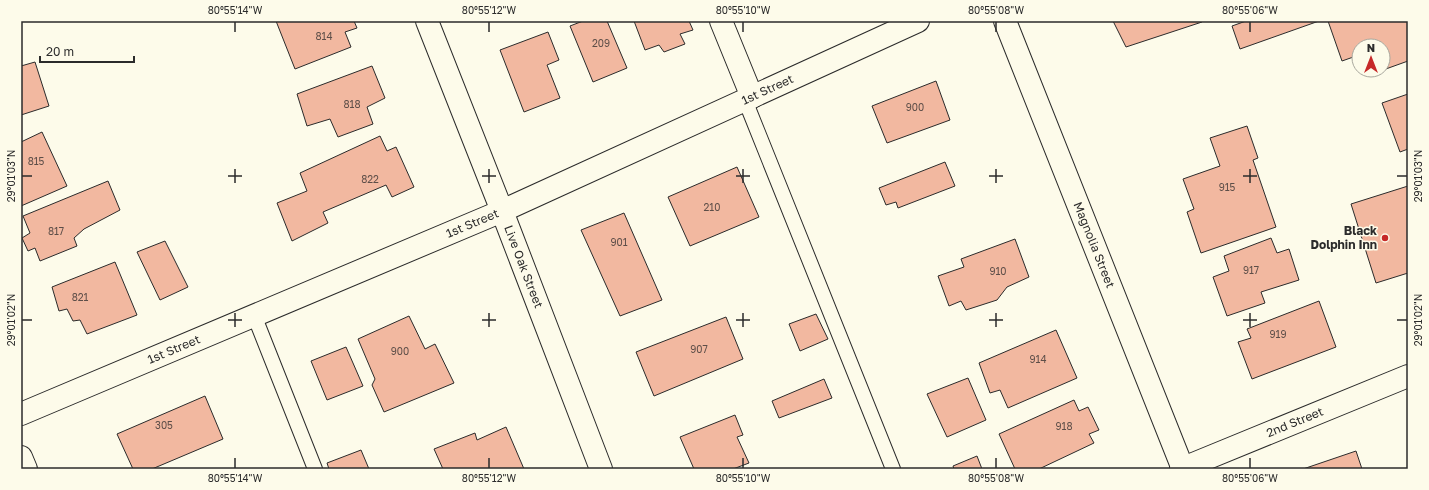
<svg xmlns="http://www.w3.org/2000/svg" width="1429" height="490" viewBox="0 0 1429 490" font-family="'Golos Text',sans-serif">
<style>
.building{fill:#f2b8a0;stroke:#2b2b2b}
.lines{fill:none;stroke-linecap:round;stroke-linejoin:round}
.lane-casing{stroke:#2b2b2b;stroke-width:16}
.street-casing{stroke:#2b2b2b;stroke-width:24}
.secondary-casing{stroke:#2b2b2b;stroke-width:24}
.lane{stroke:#fdfbea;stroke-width:14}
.street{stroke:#fdfbea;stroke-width:22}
.secondary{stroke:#fdfbea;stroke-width:22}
.ticks{fill:none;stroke:#2b2b2b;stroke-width:1.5}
.poi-dot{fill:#c62828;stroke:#fdfbea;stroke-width:1.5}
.labels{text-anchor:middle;stroke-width:3;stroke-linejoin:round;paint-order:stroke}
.number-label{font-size:10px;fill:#5d4e48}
.street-label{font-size:12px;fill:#2b2b2b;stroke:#fdfbea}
.poi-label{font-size:12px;font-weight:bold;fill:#2b2b2b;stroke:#fdfbea;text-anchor:end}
.neatline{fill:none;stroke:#2b2b2b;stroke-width:1.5}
.ticks-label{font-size:10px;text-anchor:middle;fill:#2b2b2b}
</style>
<rect width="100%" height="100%" fill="#fdfbea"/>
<g class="building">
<polygon points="276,21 354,21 357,28 345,32 351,47 295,69"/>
<polygon points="583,21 607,21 627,68 593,82 570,26"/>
<polygon points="634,21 689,21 693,30 680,34 685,44 664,52 659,45 645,50"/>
<polygon points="1113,21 1201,21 1202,22 1126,47"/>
<polygon points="1246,21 1319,21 1240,49 1232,26"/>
<polygon points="1328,21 1408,21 1408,61 1383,70 1383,46 1359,46 1359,55 1342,61"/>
<polygon points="548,32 559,60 547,65 560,98 524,112 500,50"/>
<polygon points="35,62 49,106 21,115 21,66"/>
<polygon points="372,66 385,98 367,107 373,124 338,137 330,119 307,126 297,94"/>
<polygon points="936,81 950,120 887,143 872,106"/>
<polygon points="1408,94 1408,149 1400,152 1382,103"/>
<polygon points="1247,126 1258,158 1253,160 1276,227 1201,253 1187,212 1194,209 1183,179 1220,166 1210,138"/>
<polygon points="42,132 67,186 21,206 21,142"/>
<polygon points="380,136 387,151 396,147 414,187 392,197 386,185 323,212 328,223 292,241 277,203 307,191 300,173"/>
<polygon points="945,162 955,186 898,208 896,202 886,205 879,188"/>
<polygon points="737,167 759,217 690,246 668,197"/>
<polygon points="108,181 120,210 84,229 74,238 77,246 40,261 35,248 28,251 22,238 30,233 23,216"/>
<polygon points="1408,186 1408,273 1376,283 1351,204"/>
<polygon points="624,213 662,300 620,316 581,230"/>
<polygon points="1271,238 1277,253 1289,249 1299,280 1261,292 1265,303 1227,316 1213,277 1229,271 1224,256"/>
<polygon points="1015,239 1029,277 1007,287 997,300 966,310 961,301 949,306 938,276 964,267 961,259"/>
<polygon points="165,241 188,287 160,300 137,252"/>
<polygon points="115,262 137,315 87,334 80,320 73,321 67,309 59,311 52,287"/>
<polygon points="1319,301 1336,347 1252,379 1238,342 1251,338 1247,329"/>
<polygon points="816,314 828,339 800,351 789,324"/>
<polygon points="409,316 425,349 435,344 454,383 384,412 372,385 375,379 358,339"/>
<polygon points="726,317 743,359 654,396 636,352"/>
<polygon points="1056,330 1077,378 1008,408 1000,390 990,393 979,363"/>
<polygon points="346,347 363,386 327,400 311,361"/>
<polygon points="968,378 986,420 947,437 927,394"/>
<polygon points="824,379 832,398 779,418 772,401"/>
<polygon points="205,396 223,439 152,469 133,469 117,434"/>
<polygon points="1074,400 1079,411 1088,407 1099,430 1089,434 1094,443 1039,469 1015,469 999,434"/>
<polygon points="735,415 743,435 737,437 749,463 733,469 694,469 680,437"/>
<polygon points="506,427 524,469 443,469 434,449 475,433 477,440"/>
<polygon points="361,450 369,469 329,469 327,463"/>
<polygon points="1356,451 1362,469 1303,469"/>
<polygon points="977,456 982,469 954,469 953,466"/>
</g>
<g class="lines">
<g class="lane-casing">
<g id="lane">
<polyline points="745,100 893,469"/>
<polyline points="254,315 315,469"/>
</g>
</g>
<g class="street-casing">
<g id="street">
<path id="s1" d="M 427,21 L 502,211 L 601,469"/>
<polyline points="721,21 752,97"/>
<path id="s2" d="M 21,414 L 502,211 L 918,21"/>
<polyline points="21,457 26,469"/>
<path id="s3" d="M 1181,469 L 1408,376"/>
</g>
</g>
<g class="secondary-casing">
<g id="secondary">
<path id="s4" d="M 1005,21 L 1183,469"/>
</g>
</g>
<use href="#lane" class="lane"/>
<use href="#street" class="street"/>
<use href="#secondary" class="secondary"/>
</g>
<path class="ticks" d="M 235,22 L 235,32M 489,22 L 489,32M 743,22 L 743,32M 996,22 L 996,32M 1250,22 L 1250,32M 235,169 L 235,183M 489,169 L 489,183M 743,169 L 743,183M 996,169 L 996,183M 1250,169 L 1250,183M 22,176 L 32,176M 228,176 L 242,176M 482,176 L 496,176M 736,176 L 750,176M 989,176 L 1003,176M 1243,176 L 1257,176M 1397,176 L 1407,176M 235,313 L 235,327M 489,313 L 489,327M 743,313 L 743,327M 996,313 L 996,327M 1250,313 L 1250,327M 22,320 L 32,320M 228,320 L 242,320M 482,320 L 496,320M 736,320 L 750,320M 989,320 L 1003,320M 1243,320 L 1257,320M 1397,320 L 1407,320M 235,458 L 235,468M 489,458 L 489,468M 743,458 L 743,468M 996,458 L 996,468M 1250,458 L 1250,468"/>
<circle class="poi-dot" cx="1385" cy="238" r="4"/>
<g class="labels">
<g class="number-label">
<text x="324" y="40">814</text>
<text x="601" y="47">209</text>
<text x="352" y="108">818</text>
<text x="915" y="111">900</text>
<text x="36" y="165">815</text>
<text x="370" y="183">822</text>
<text x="1227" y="191">915</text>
<text x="712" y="211">210</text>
<text x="56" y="235">817</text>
<text x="619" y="246">901</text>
<text x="1251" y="274">917</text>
<text x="998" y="275">910</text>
<text x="80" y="301">821</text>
<text x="1278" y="338">919</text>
<text x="699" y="353">907</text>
<text x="400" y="355">900</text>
<text x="1038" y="363">914</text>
<text x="164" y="429">305</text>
<text x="1064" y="430">918</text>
</g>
<g class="street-label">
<text dy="4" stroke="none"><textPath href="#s2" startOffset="814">1st Street</textPath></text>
<text dy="4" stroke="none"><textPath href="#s2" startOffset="490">1st Street</textPath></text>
<text dy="4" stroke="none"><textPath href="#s4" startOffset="241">Magnolia Street</textPath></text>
<text dy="4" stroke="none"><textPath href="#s1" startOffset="264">Live Oak Street</textPath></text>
<text dy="4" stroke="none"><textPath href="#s2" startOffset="166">1st Street</textPath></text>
<text dy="4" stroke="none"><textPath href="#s3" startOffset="123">2nd Street</textPath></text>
</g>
<g class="poi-label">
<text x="1377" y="235">Black<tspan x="1377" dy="14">Dolphin Inn</tspan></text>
</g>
</g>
<rect width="1429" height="490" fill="none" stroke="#fdfbea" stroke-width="44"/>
<g transform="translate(1371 58)"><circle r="19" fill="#fdfbea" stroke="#a9a89e"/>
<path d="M0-3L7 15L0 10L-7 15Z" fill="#c62828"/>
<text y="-6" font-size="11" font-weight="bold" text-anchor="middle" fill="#2b2b2b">N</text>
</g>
<path d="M40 56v6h94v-6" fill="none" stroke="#2b2b2b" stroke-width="2"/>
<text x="46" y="56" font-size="12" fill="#2b2b2b" stroke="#fdfbea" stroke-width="3" paint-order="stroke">20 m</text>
<rect x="22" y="22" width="1385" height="446" class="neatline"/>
<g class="ticks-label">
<text x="235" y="14">80°55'14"W</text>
<text x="489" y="14">80°55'12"W</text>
<text x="743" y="14">80°55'10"W</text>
<text x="996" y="14">80°55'08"W</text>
<text x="1250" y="14">80°55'06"W</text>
<text transform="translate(11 176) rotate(-90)" y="4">29°01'03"N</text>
<text transform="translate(1418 176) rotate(-90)" y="4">29°01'03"N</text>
<text transform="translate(11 320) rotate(-90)" y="4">29°01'02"N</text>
<text transform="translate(1418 320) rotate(-90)" y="4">29°01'02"N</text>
<text x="235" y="482">80°55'14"W</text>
<text x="489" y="482">80°55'12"W</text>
<text x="743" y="482">80°55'10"W</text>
<text x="996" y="482">80°55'08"W</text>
<text x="1250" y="482">80°55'06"W</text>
</g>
</svg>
